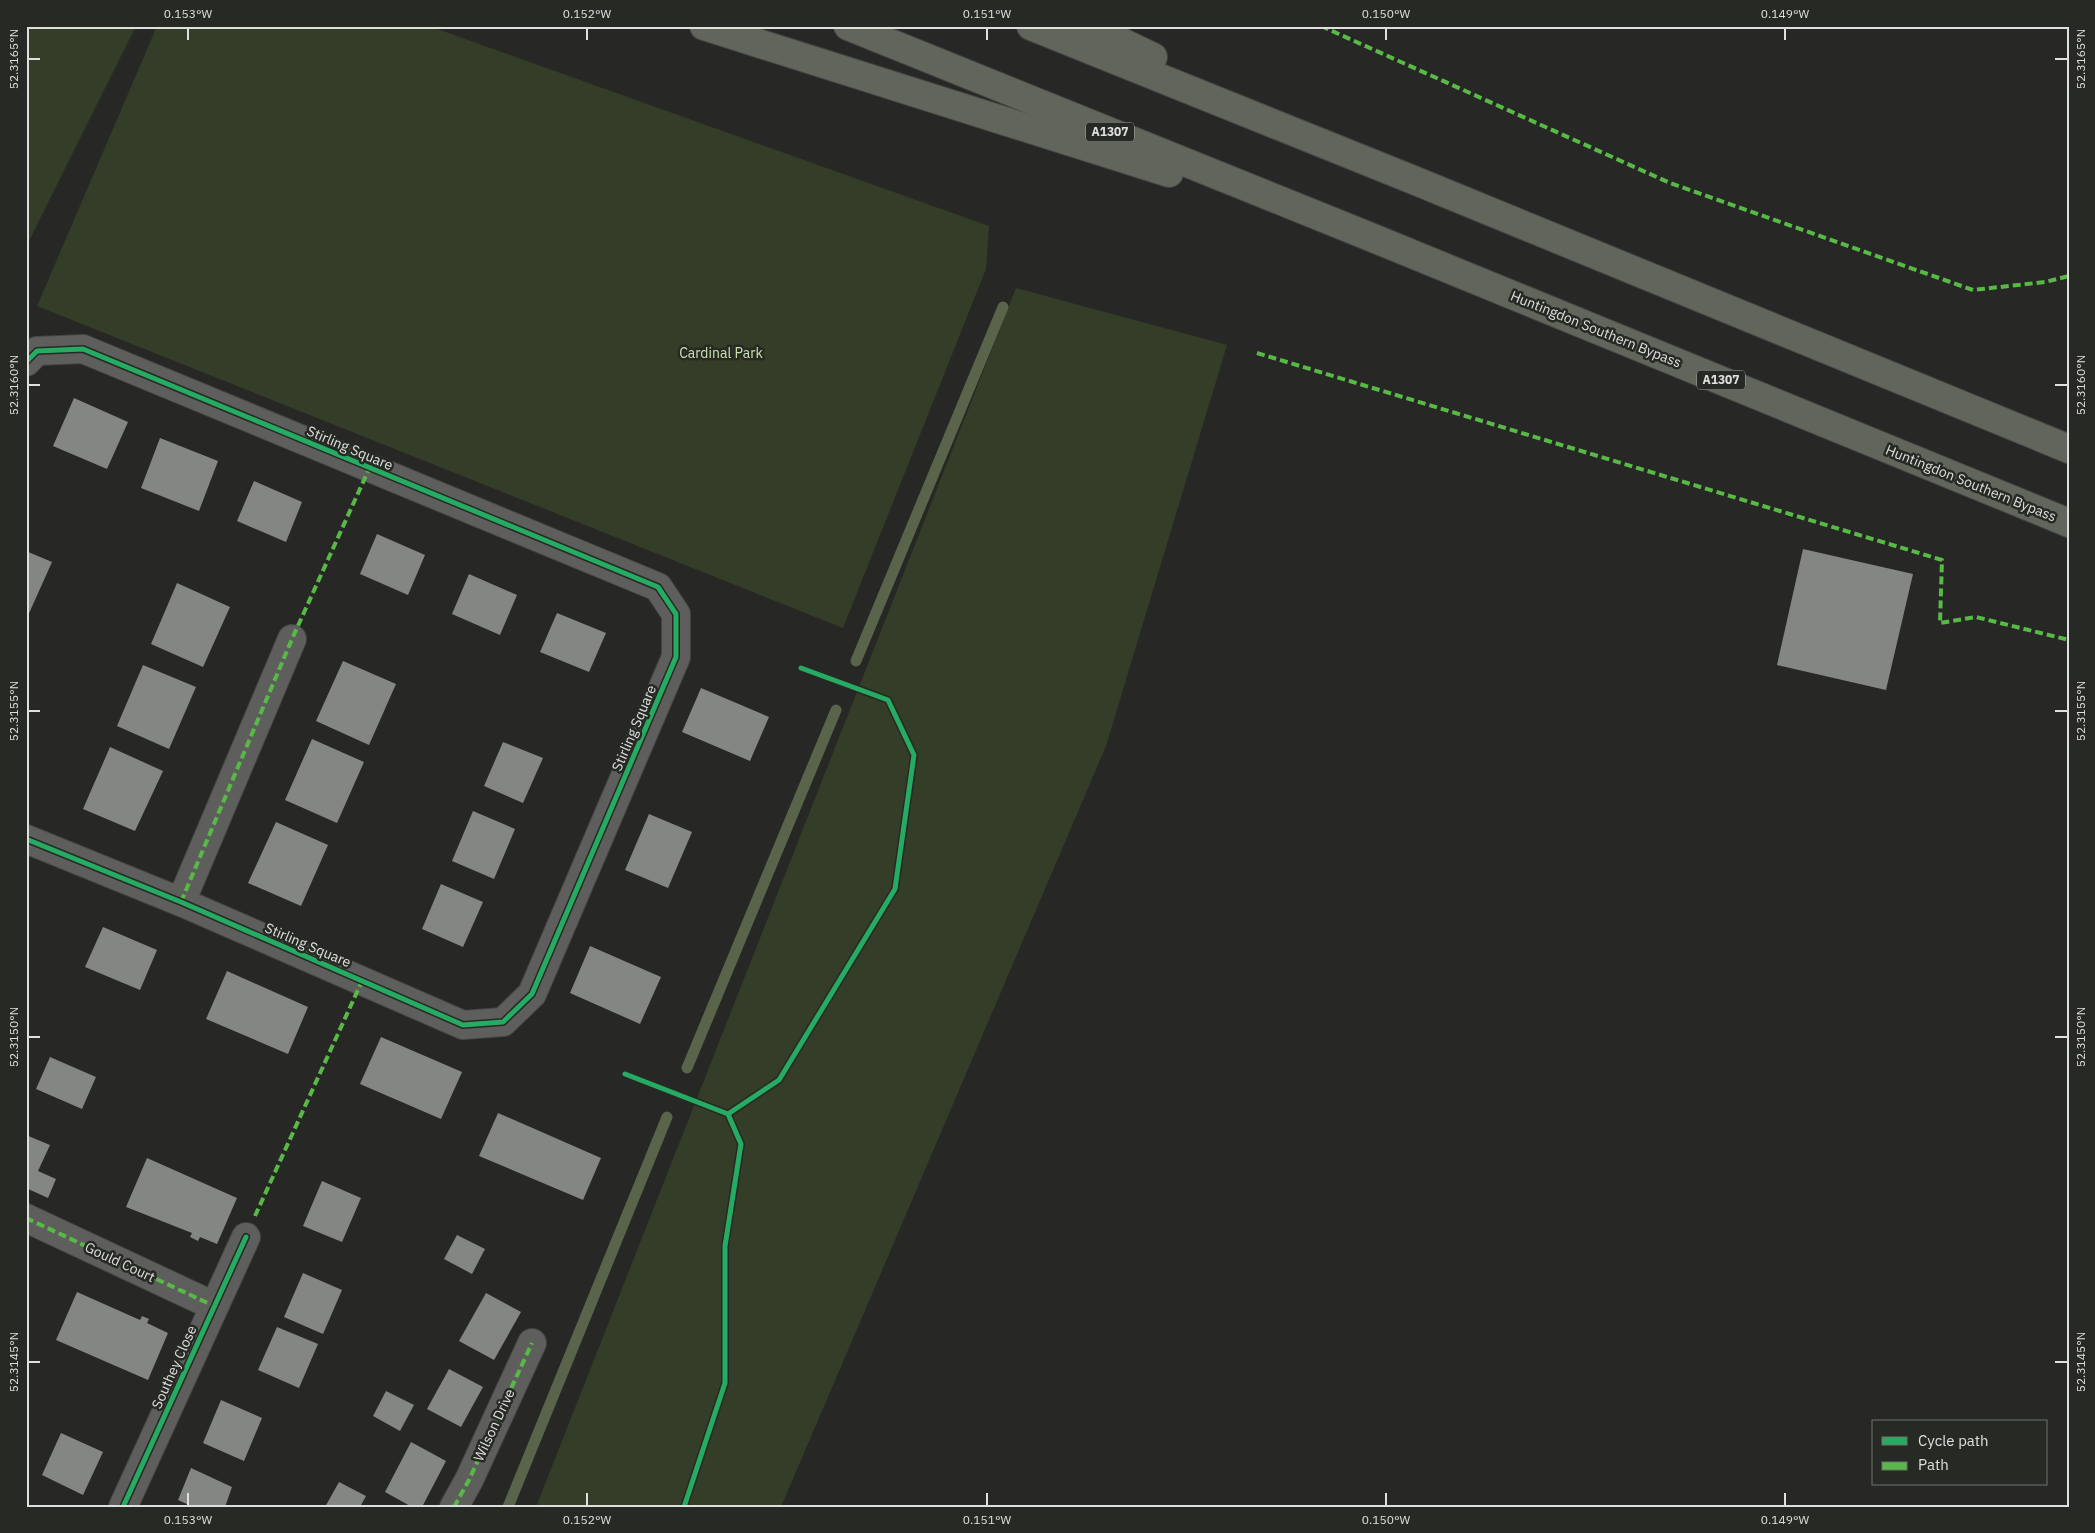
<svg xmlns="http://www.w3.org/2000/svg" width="2095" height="1533" viewBox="0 0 2095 1533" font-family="'IBM Plex Sans',sans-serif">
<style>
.green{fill:#343d27}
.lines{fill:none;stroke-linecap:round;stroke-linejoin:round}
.stream{stroke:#59644b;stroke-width:11}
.building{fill:#848683}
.street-casing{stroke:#454644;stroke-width:30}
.primary-casing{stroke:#454644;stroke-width:30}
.street{stroke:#5e5f5d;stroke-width:28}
.primary{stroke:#62655b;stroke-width:28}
.quiet{stroke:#58b947;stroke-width:4;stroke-dasharray:8 4;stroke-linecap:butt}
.cycleway-casing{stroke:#272924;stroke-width:8}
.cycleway{stroke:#26ab63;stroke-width:5}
.ticks{fill:none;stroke:#dfe0dd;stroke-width:2}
.labels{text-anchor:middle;stroke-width:5;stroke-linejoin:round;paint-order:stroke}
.shield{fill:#272924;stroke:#a8a9a6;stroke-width:1}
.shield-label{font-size:12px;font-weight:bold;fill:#dfe0dd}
.street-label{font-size:14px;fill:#dfe0dd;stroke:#272924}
.park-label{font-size:14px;fill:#cae1ac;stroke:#272924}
.neatline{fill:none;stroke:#dfe0dd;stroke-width:2}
.ticks-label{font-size:12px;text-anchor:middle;fill:#dfe0dd}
</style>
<rect width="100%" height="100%" fill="#272825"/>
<g class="green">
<polygon points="31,26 136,26 26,247 26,37"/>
<polygon points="157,26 429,26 989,226 986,269 843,628 37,306"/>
<polygon points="1016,288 1227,345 1106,746 781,1507 536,1507"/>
</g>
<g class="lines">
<g class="stream">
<polyline points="856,661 1003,307"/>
<polyline points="687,1068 836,710"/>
<polyline points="508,1507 667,1117"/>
</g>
</g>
<g class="building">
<polygon points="74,398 128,422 107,469 53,446"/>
<polygon points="160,438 218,461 199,511 141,488"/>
<polygon points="254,481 302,502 286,542 237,521"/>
<polygon points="377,534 425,555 408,595 360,574"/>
<polygon points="1803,549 1913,574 1886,690 1777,665"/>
<polygon points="26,551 52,562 26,620"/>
<polygon points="469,574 517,595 500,635 452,614"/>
<polygon points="177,583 230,607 203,667 151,644"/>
<polygon points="557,613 606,633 589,672 540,652"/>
<polygon points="343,661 396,684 369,745 316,721"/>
<polygon points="143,665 196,687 169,749 117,726"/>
<polygon points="701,688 769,717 750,761 682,732"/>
<polygon points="312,739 364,762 337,823 285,800"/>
<polygon points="503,742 543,758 523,803 484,786"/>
<polygon points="110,747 163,771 135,831 83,809"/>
<polygon points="473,811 515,829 494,879 452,861"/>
<polygon points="649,814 692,832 668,888 625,870"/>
<polygon points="276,822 328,845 301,906 248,883"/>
<polygon points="441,884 483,902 463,947 422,929"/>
<polygon points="103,927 157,950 140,990 85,967"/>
<polygon points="590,946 661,977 640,1024 570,993"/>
<polygon points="227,971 308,1007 288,1054 206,1019"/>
<polygon points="381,1037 462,1072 441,1119 360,1084"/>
<polygon points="50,1057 96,1077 82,1109 36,1089"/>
<polygon points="498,1113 601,1158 583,1200 479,1156"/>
<polygon points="26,1135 50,1145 38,1171 56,1179 48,1198 26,1188"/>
<polygon points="147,1158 237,1198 217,1244 200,1237 198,1241 190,1237 192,1233 126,1207"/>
<polygon points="322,1181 361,1198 342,1242 303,1226"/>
<polygon points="457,1235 485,1249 472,1274 444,1259"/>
<polygon points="303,1273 342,1290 323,1334 284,1317"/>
<polygon points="77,1292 140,1320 142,1316 149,1319 147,1323 168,1333 148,1380 56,1340"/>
<polygon points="486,1293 521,1312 494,1360 459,1341"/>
<polygon points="277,1327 318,1344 299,1388 258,1370"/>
<polygon points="449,1369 483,1387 461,1427 427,1409"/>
<polygon points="386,1391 414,1405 400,1431 373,1416"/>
<polygon points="221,1400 262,1418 244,1461 203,1443"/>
<polygon points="61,1433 103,1452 83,1495 42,1475"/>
<polygon points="411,1442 446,1461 422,1507 412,1507 385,1492"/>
<polygon points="191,1468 232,1487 225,1507 193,1507 178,1500"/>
<polygon points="339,1482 366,1496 360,1507 325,1507"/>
</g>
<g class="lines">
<g class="street-casing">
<g id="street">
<polyline points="26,362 37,351 83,349 658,587 676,614 676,657 532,994 503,1022 463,1025 181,902 26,839"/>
<polyline points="181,902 292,639"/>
<polyline points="26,1218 214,1306"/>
<polyline points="123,1507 246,1237"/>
<polyline points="454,1507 469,1480 532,1343"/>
</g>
</g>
<g class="primary-casing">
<g id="primary">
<polyline points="704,26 1169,173"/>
<polyline points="848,26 1373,238 2069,523"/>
<polyline points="1031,26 1411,179 2069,449"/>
<polyline points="1088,26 1153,57"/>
</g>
</g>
<use href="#street" class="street"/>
<use href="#primary" class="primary"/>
<g class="quiet">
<polyline points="1321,26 1670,183 1973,290 2045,282 2069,276"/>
<polyline points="1257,353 1942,560 1940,623 1976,617 2069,640"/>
<polyline points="181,902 292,639 369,469"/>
<polyline points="255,1216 362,981"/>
<polyline points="26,1218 214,1306"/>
<polyline points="454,1507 469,1480 532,1343"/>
</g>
<g class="cycleway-casing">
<g id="cycleway">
<polyline points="26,362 37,351 83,349 658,587 676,614 676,657 532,994 503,1022 463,1025 181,902 26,839"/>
<polyline points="625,1074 728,1114 779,1080 895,889 914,755 888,700 801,668"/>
<polyline points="123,1507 246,1237"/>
<polyline points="684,1507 725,1383 725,1246 741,1144 728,1114"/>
</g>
</g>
<use href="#cycleway" class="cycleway"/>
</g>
<path class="ticks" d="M 188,28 L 188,40M 587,28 L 587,40M 987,28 L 987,40M 1386,28 L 1386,40M 1785,28 L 1785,40M 28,59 L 40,59M 2055,59 L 2068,59M 28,385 L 40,385M 2055,385 L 2068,385M 28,711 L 40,711M 2055,711 L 2068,711M 28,1037 L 40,1037M 2055,1037 L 2068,1037M 28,1362 L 40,1362M 2055,1362 L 2068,1362M 188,1493 L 188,1506M 587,1493 L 587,1506M 987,1493 L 987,1506M 1386,1493 L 1386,1506M 1785,1493 L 1785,1506"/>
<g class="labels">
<g class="shield">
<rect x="1086" y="122.5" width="48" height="19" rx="4"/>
<rect x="1697" y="370.5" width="48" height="19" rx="4"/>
</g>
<g class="shield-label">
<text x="1110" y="136">A1307</text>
<text x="1721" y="384">A1307</text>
</g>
<g class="street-label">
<text transform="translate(1596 329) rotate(22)" y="5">Huntingdon Southern Bypass</text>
<text transform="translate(350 448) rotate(23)" y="5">Stirling Square</text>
<text transform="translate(1971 483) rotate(22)" y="5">Huntingdon Southern Bypass</text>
<text transform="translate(634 728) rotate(-67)" y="5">Stirling Square</text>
<text transform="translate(308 945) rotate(23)" y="5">Stirling Square</text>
<text transform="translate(120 1262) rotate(25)" y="5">Gould Court</text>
<text transform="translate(174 1367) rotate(-66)" y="5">Southey Close</text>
<text transform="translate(494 1425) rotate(-65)" y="5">Wilson Drive</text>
</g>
<g class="park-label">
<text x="721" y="358">Cardinal Park</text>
</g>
</g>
<rect width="2095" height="1533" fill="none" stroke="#272924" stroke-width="55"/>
<rect x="1872" y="1420" width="175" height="65" fill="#272924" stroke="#71726e"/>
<rect x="1882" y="1437" width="25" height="8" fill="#26ab63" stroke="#71726e"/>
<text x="1918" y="1446" font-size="15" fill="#dfe0dd">Cycle path</text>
<rect x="1882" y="1462" width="25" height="8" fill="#58b947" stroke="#71726e"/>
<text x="1918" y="1470" font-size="15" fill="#dfe0dd">Path</text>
<rect x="28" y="28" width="2040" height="1478" class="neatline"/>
<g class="ticks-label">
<text x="188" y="18">0.153°W</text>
<text x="587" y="18">0.152°W</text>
<text x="987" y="18">0.151°W</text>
<text x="1386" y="18">0.150°W</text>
<text x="1785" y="18">0.149°W</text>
<text transform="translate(14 59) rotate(-90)" y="4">52.3165°N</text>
<text transform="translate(2081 59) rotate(-90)" y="4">52.3165°N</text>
<text transform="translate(14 385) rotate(-90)" y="4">52.3160°N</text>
<text transform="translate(2081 385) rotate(-90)" y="4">52.3160°N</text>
<text transform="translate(14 711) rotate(-90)" y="4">52.3155°N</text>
<text transform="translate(2081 711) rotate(-90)" y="4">52.3155°N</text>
<text transform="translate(14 1037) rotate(-90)" y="4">52.3150°N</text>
<text transform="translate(2081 1037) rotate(-90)" y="4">52.3150°N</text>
<text transform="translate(14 1362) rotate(-90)" y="4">52.3145°N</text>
<text transform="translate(2081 1362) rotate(-90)" y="4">52.3145°N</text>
<text x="188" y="1524">0.153°W</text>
<text x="587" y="1524">0.152°W</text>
<text x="987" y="1524">0.151°W</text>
<text x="1386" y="1524">0.150°W</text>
<text x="1785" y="1524">0.149°W</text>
</g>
</svg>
